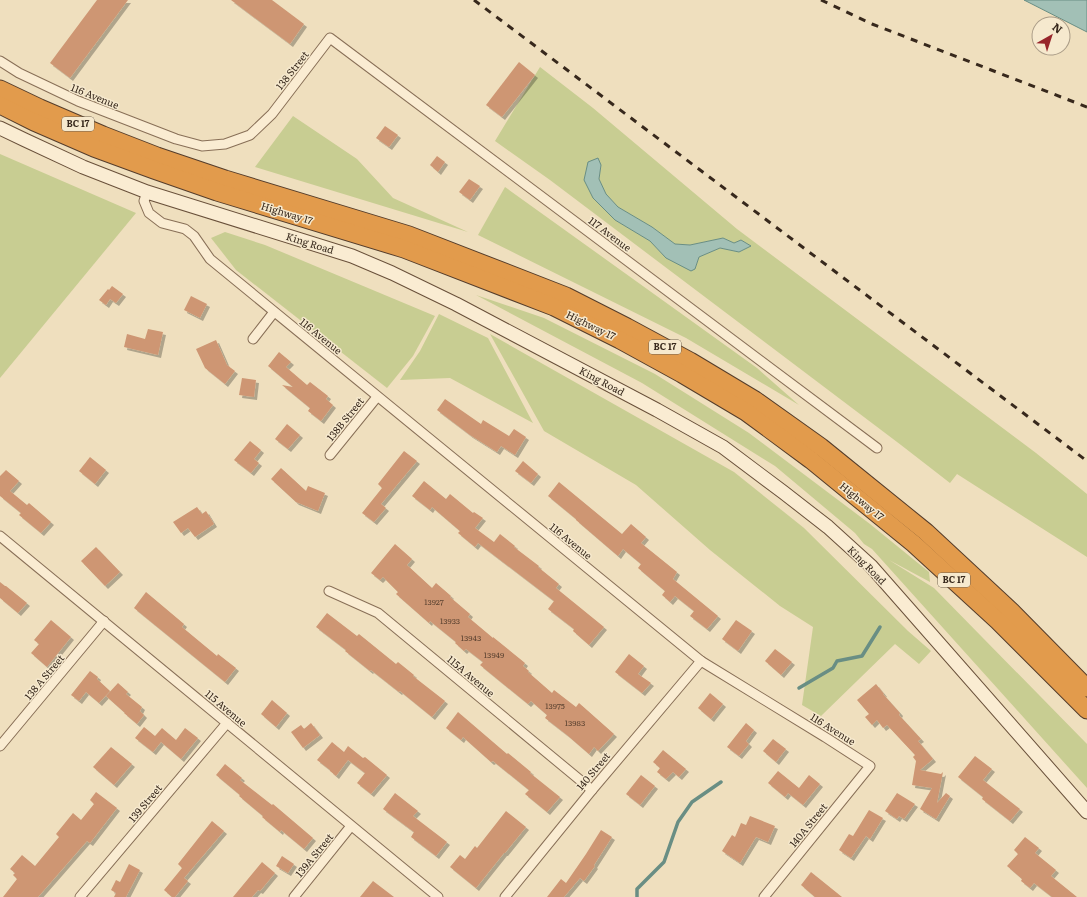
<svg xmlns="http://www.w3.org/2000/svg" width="1087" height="897" viewBox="0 0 1087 897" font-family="Literata,serif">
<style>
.green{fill:#c8cd92;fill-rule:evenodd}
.water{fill:#a2c0b6;stroke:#698e84}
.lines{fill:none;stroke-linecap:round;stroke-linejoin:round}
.stream{stroke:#698e84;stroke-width:3.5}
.building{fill:#ce9673;filter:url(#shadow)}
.street-casing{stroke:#886f57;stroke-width:11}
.secondary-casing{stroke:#69503a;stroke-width:15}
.highway-casing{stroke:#553d2b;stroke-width:19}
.street{stroke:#faecd2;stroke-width:9}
.secondary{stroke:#faecd2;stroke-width:13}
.highway{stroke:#e29b4c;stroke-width:17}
.rail{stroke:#37281c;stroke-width:3;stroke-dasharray:7 7;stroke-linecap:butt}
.labels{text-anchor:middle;stroke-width:3;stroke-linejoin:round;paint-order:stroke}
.number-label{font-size:8px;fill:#5d4432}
.shield{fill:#f6e9ce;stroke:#706251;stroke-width:1}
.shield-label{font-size:9px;font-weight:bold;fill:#37281c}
.street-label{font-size:10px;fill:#37281c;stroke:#f6e9ce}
</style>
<defs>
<filter id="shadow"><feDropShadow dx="3" dy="3" stdDeviation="0" flood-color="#0004"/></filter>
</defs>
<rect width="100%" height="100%" fill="#efdfbe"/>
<g class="green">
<path d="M 540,67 L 593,108 L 737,229 L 1036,453 L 1087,494 L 1087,557 L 957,474 L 950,483 L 901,445 L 550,180 L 495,141 ZM 588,162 L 601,165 L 599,179 L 606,194 L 618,207 L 652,227 L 675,244 L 690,245 L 723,238 L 734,243 L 741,240 L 751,246 L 739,252 L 720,248 L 699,257 L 695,269 L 666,258 L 650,241 L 615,220 Z"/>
<polygon points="293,116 357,159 393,198 468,232 255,167"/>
<polygon points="0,154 136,213 0,378"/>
<polygon points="505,187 757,368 799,405 686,338 478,235"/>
<polygon points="225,232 265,245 435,316 413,356 387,388 236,270 211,238"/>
<polygon points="476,295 544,318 655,374 749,433 870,524 929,572 930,582 889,560 934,588 1087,744 1087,788 872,549 864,544 855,533 775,466 642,383"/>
<polygon points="439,314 488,338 533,423 450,378 400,380 420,351"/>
<polygon points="490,334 734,472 804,528 908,631 931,651 919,664 895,644 821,716 802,705 813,627 780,606 710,550 636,485 544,431"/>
</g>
<g class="water">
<polygon points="1024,0 1087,0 1087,32"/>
<polygon points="598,158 601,165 599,179 606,194 618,207 652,227 675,244 690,245 723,238 734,243 741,240 751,246 739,252 720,248 699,257 695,269 691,271 666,258 650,241 615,220 593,198 584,180 588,162"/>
</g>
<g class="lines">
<g class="stream">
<polyline points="799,688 833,668 837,661 862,656 880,627"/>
<polyline points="637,897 637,889 664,862 678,822 692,802 721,782"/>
</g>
</g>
<g class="building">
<polygon points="97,0 128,0 70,78 50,63"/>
<polygon points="231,0 272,0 304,24 290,44"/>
<polygon points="519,62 535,75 502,117 486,105"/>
<polygon points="385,126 398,135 389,147 376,138"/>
<polygon points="437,156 445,162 438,172 430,165"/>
<polygon points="469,179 480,186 470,200 459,192"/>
<polygon points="112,286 123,294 116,303 110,299 106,305 99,300 108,289 109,290"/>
<polygon points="191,296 207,304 200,318 184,310"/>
<polygon points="148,329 163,332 158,355 124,347 127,334 145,339"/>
<polygon points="216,340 227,365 235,371 225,384 205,368 196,349"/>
<polygon points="279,352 291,362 286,367 307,385 310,382 328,396 326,399 333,405 321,421 308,411 310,408 282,385 293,387 268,366"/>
<polygon points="242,378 256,380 254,397 239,395"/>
<polygon points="445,399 481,424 483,420 509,436 514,429 526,437 515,455 501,446 497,452 470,435 437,410"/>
<polygon points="287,424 300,435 288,449 275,439"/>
<polygon points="250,441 261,450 254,459 259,463 251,473 234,460"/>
<polygon points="404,451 417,461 381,504 386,508 374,522 362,513 382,488 378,484"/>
<polygon points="90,457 106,470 95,484 79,471"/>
<polygon points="523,461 538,474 531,483 515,471"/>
<polygon points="281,468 306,491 308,486 325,493 318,511 296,502 271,479"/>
<polygon points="6,470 19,481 10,491 27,505 29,503 51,522 41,533 19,515 21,513 0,496 0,476"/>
<polygon points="424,481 446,499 450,494 473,513 474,512 483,518 475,528 494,542 500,534 515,546 514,547 539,566 538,567 559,584 556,588 604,627 589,645 573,631 574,629 548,609 554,601 478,543 475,547 458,533 460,531 432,507 430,510 412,496"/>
<polygon points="559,482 622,534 631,524 646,537 641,543 677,572 673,579 718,616 707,629 690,616 694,611 675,596 670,602 662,595 665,591 638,568 641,564 623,549 618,556 576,520 576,519 548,496"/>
<polygon points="197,507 202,514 206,511 214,524 195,537 188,528 181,533 173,522"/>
<polygon points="395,544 412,559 407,565 432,588 436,583 451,596 450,597 470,614 468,617 493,638 493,637 525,663 523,666 529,671 528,672 552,693 554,690 576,707 579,703 614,734 598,751 594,747 589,754 567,735 545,718 547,715 531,701 528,704 480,665 483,662 466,649 464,651 455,643 456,642 430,621 429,623 396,594 398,592 383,577 380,580 371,573"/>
<polygon points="96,547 120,572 105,586 81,561"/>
<polygon points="0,582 5,586 6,586 27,603 18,613 0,598"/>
<polygon points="146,592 184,624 182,627 217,656 218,654 236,668 225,682 134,608"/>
<polygon points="327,613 357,636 359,634 396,664 398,662 414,675 413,676 445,701 432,717 400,691 399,692 371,670 370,671 345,651 346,650 316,627"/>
<polygon points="51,620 71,637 47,667 31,653 39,644 34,640"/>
<polygon points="736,620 752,631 738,651 722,639"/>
<polygon points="775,649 792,662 781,675 765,661"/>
<polygon points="629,654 644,666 638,674 651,683 642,693 615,672"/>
<polygon points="90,671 98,677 97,679 110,691 99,703 86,692 79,701 71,695"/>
<polygon points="118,683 128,692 126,694 142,707 140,711 144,715 137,724 124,713 125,713 106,696"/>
<polygon points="876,684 884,694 883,694 900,713 899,715 921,739 918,741 933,759 920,770 941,774 943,772 937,803 946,793 950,796 936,819 920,809 932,788 912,785 916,761 913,757 915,755 887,725 883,728 877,720 872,725 865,717 869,714 857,700"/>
<polygon points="710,693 723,704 711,719 698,708"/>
<polygon points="272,700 287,713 276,727 261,714"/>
<polygon points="458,712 507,754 508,753 531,772 530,773 560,797 547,812 525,794 529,790 493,761 491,762 463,737 461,740 446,728"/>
<polygon points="311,723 320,735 303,748 291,732 301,725 304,729"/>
<polygon points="746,723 754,730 746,741 749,744 739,756 727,747"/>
<polygon points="144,727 155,736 162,728 176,740 185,728 198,738 181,759 161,742 153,752 135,738"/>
<polygon points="773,739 786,749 776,762 763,751"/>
<polygon points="332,742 344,752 348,746 363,758 365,757 387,775 371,794 357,783 365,773 348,760 336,776 330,771 330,770 317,760"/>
<polygon points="111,747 132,764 114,785 93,767"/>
<polygon points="663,750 686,769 679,777 673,772 666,779 657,772 660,768 653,762"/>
<polygon points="975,756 992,769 983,780 1020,809 1010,821 982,799 983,797 958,777"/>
<polygon points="225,764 242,778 240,780 272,805 273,804 313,838 304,849 281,830 280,832 262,817 263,816 239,796 240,795 216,775"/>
<polygon points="778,771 799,788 809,775 820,784 803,805 788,793 785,797 768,783"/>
<polygon points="641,775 655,786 640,805 626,794"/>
<polygon points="96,792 117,808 90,843 87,841 38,897 3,897 17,879 13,875 15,873 10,869 22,855 35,866 59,837 56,834 73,813 81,820 94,804 90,800"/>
<polygon points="395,793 418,811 413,816 447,842 436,856 411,837 414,832 383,809"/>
<polygon points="897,793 915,804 904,819 899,816 897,819 885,811"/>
<polygon points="869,810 883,818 870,839 866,836 851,858 839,850 849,834 853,836"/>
<polygon points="506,811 526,827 505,853 504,853 476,888 450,867 460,855 465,859 475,846 477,848"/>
<polygon points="750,816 775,826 768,842 756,837 740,863 722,851 732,835 735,837 741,823 746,825"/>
<polygon points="212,821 224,831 184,878 188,881 175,897 172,897 164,890 182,868 178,864"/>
<polygon points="601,830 612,837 594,865 595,866 584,881 580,878 564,897 547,897 561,879 566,883 586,854"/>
<polygon points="1025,837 1039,848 1035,853 1056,870 1051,876 1077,897 1052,897 1034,883 1030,888 1021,881 1022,879 1007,866 1018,854 1014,850"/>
<polygon points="282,856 294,864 288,873 276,866"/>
<polygon points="262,862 275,873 260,891 258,890 252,897 233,897"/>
<polygon points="129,864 140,870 126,897 114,897 116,893 111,890 116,880 120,882"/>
<polygon points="811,872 842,897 815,897 801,885"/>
<polygon points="373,881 394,897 360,897"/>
</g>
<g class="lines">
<g class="street-casing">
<g id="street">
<polyline points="0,61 19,73 78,101 176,139 202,146 225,144 250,135 272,114 330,38 877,448"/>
<polyline points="147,192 144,201 149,213 162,223 185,229 194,236 210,259 701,661 825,737 870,766 764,897"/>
<polyline points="253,339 274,312"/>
<polyline points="330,455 377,397"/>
<polyline points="0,536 438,897"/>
<polyline points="329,591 378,613 592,790"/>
<polyline points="0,746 104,621"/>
<polyline points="80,897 227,723"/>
<polyline points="294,897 351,826"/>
<polyline points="505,897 592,790 701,661"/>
</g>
</g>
<g class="secondary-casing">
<polyline id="secondary" points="0,128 25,140 83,167 147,192 352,256 392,273 456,304 657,410 723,447 783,492 828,527 871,566 1087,812"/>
</g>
<g class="highway-casing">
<g id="highway">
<polyline points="0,89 40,108 103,135 157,156 225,179 409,235 566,296 627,327 690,361 755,400 821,447 926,532 1011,611 1087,688"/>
<polyline points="0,105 34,122 94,148 154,170 217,192 404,249 554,307 620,340 682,374 746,412 811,460 914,544 998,621 1087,710"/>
</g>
</g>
<use href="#street" class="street"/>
<use href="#secondary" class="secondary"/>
<use href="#highway" class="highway"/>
<g class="rail">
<polyline points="474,0 1087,461"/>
<polyline points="821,0 872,24 1087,107"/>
</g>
</g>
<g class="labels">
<g class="number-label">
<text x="434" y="605">13927</text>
<text x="450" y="624">13933</text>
<text x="471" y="641">13943</text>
<text x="494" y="658">13949</text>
<text x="555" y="709">13975</text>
<text x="575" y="726">13983</text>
</g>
<g class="shield">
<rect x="62" y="117" width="32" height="14" rx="3"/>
<rect x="649" y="340" width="32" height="14" rx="3"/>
<rect x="938" y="573" width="32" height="14" rx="3"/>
</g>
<g class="shield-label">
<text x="78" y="127">BC 17</text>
<text x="665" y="350">BC 17</text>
<text x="954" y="583">BC 17</text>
</g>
<g class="street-label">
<text transform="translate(292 70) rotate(-52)" y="4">138 Street</text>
<text transform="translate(95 96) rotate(22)" y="4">116 Avenue</text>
<text transform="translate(287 213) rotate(17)" y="4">Highway 17</text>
<text transform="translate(610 234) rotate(37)" y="4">117 Avenue</text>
<text transform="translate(310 243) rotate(17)" y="4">King Road</text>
<text transform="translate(591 325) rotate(26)" y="4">Highway 17</text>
<text transform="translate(321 336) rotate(39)" y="4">116 Avenue</text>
<text transform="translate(602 381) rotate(28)" y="4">King Road</text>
<text transform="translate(345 419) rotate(-51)" y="4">138B Street</text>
<text transform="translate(862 501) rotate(39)" y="4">Highway 17</text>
<text transform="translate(571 541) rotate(39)" y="4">116 Avenue</text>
<text transform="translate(867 565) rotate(45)" y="4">King Road</text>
<text transform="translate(471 676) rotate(40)" y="4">115A Avenue</text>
<text transform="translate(44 677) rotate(-50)" y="4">138 A Street</text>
<text transform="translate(226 708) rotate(40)" y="4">115 Avenue</text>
<text transform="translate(833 729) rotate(32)" y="4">116 Avenue</text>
<text transform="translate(593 771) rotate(-50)" y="4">140 Street</text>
<text transform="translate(145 803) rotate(-50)" y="4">139 Street</text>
<text transform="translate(808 825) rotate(-51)" y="4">140A Street</text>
<text transform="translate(314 855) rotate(-51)" y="4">139A Street</text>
</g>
</g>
<g transform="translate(1051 36) rotate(39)"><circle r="19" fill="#f6e9ce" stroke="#aa9c87"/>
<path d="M0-3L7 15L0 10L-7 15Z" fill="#98252a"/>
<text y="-6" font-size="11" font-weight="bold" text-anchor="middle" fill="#37281c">N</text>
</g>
</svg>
